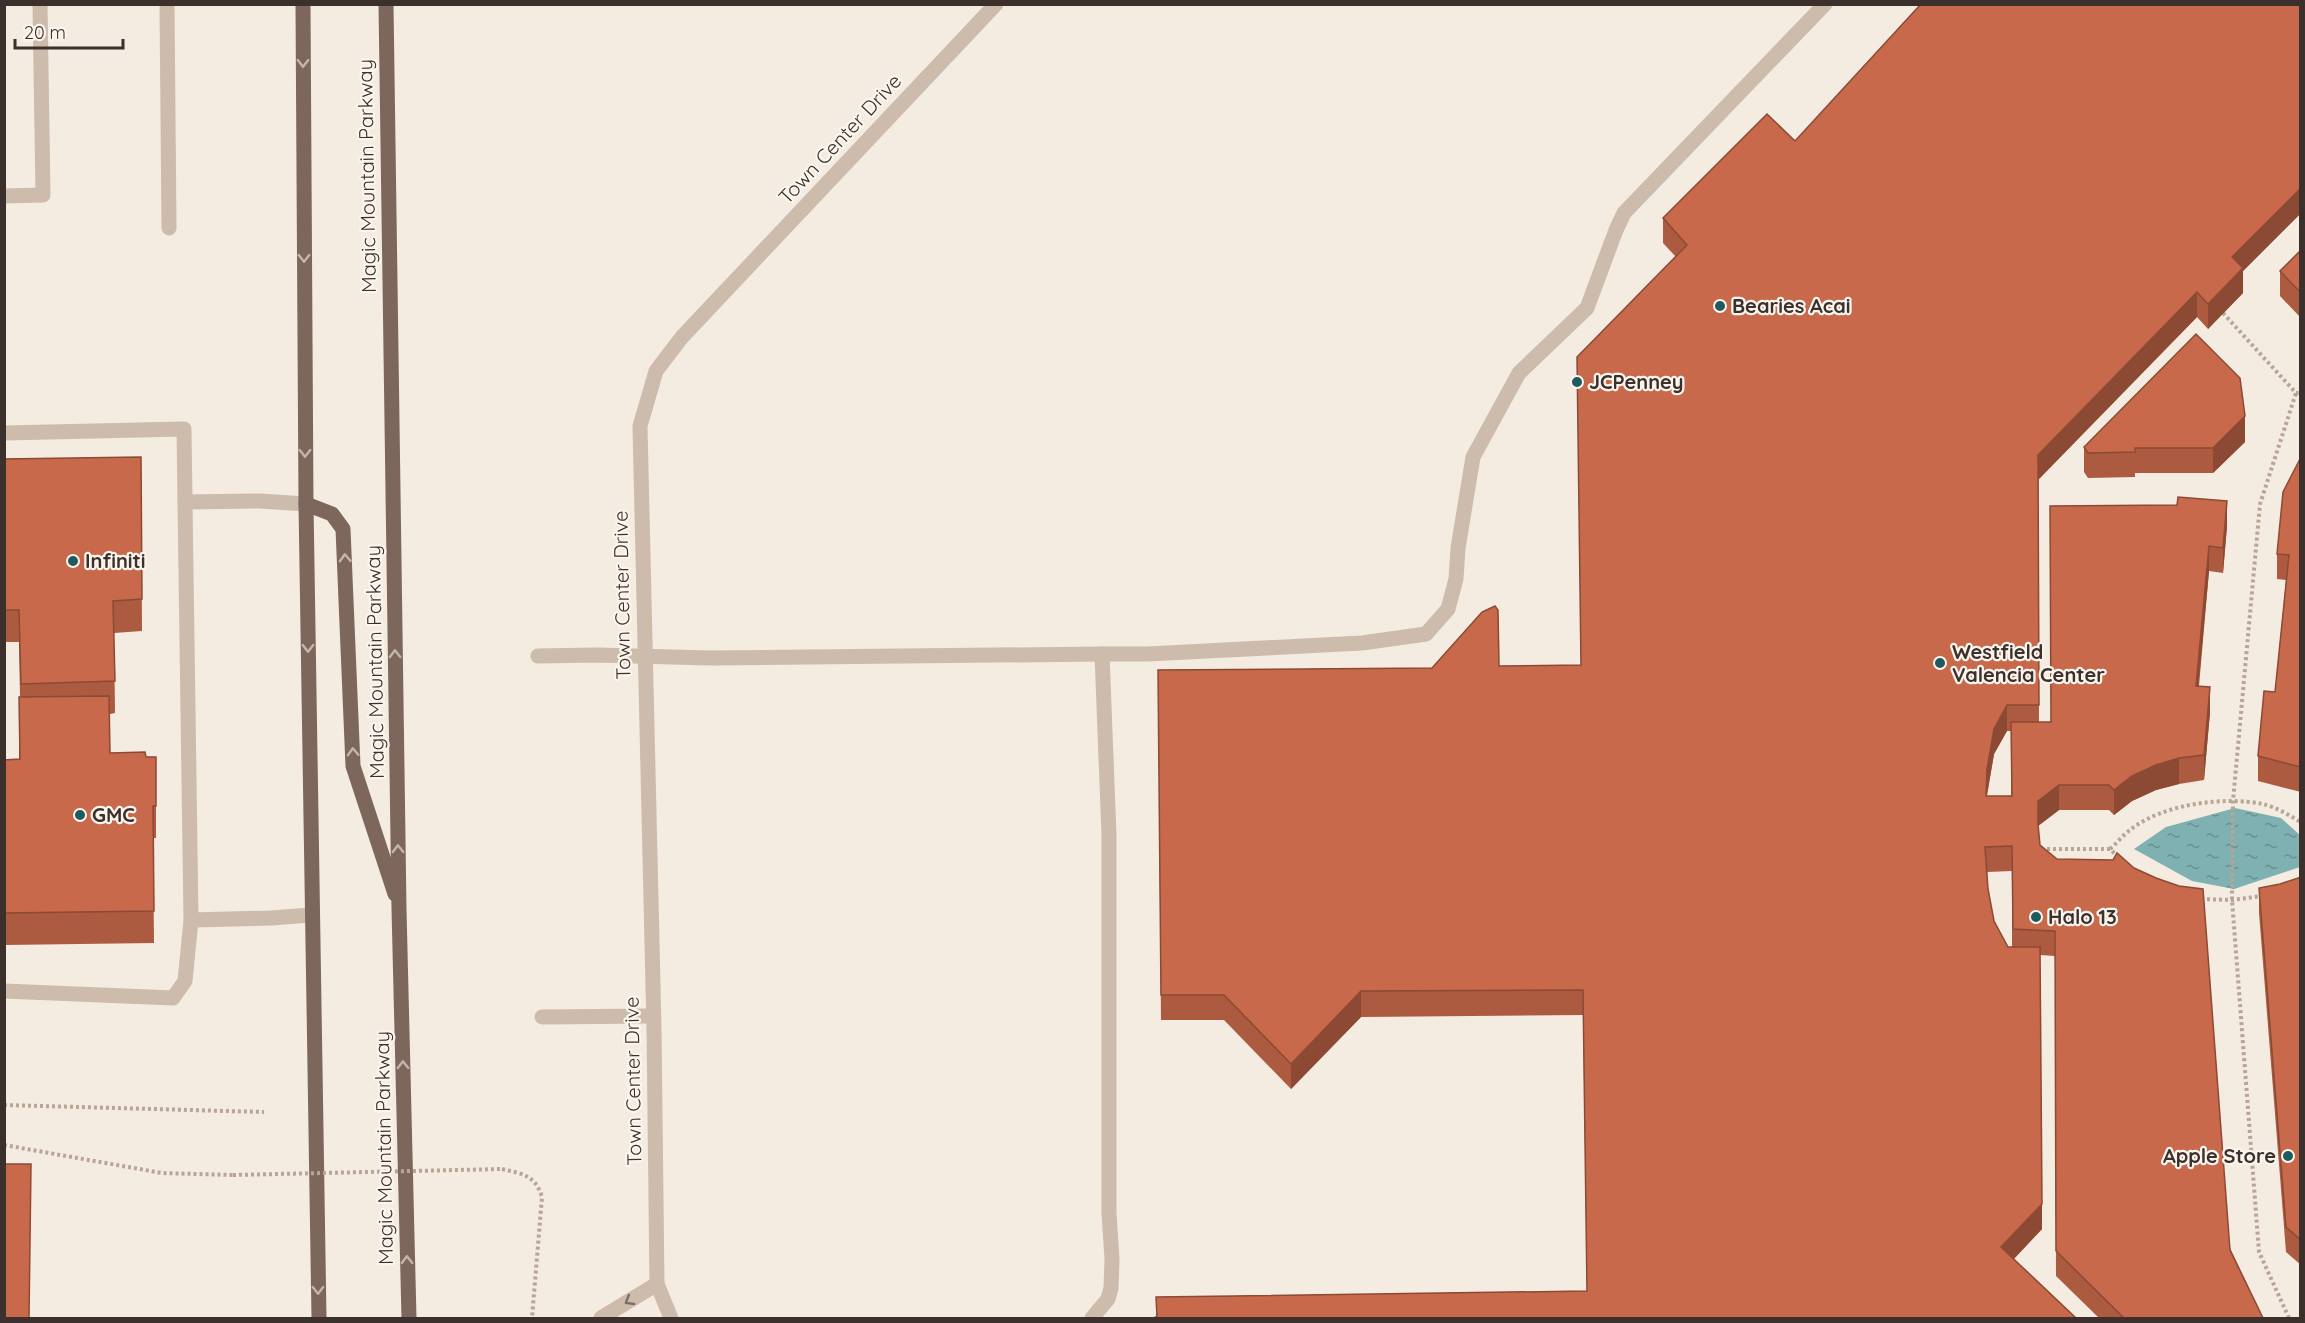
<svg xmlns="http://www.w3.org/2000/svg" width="2305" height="1323" viewBox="0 0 2305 1323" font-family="Quicksand,sans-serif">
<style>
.water{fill:url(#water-ripples)}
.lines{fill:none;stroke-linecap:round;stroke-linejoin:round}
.path{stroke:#b9a596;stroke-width:4;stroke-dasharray:3 3;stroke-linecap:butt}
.service{stroke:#cdbbac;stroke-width:15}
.primary{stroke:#7d675c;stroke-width:15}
.path-bridge{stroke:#b9a596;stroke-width:4;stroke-dasharray:3 3;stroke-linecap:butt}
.wall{fill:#ac5a40;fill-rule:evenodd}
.shaded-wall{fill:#8c4a34}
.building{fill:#c8694b;stroke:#8c4a34;stroke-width:1.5}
.oneway{stroke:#c2b5ac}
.oneway2{stroke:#7d6f65}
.poi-dot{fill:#1f5a5e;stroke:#fbf5ee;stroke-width:2}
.labels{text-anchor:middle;stroke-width:4.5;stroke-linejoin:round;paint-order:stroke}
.street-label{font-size:20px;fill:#3b302b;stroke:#fbf5ee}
.poi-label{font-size:20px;font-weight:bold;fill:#3b302b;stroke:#fbf5ee;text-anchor:start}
</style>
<defs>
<pattern id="water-ripples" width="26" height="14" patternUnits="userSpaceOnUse" patternTransform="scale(1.5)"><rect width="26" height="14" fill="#7fb0b2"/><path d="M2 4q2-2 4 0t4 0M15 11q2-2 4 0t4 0" fill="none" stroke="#699091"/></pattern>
</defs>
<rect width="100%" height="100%" fill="#f4ebe1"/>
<polygon class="water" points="2235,808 2281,818 2300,835 2300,867 2234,889 2192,881 2134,849 2166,827"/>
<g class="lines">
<g class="path">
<polyline points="2223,313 2296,393 2300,393"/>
<polyline points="2041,849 2110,849 2118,857"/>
<path d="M 2110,849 C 2117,843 2123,835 2130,830 C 2162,804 2224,796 2263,804 C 2275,807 2290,815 2300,822"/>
<polyline points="2201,899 2232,900 2262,896"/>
<polyline points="4,1105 264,1112"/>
<polyline points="4,1145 162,1173 233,1175"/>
<path d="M 502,1169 C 523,1174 535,1175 542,1197 L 532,1318"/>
<polyline points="2289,1318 2259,1252 2232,900 2233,801 2260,504 2296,393"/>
</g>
<g class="service">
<polyline points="167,4 169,228"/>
<polyline points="4,196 43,195 40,4"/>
<polyline points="4,433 184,429 185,502"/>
<polyline points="306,504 260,501 185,502 191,920 271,918 311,915"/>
<polyline points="538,656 597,655 710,658 1102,654"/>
<polyline points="4,991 173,998 185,981 191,920"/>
<polyline points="542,1017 653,1016"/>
<polyline points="601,1318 657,1284"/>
<polyline points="671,1318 657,1284 654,1029 640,426 656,371 682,337 996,4"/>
<polyline points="1092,1318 1108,1299 1111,1288 1112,1259 1109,1213 1109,835 1102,654 1148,654 1362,643 1426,634 1448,609 1456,579 1458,548 1473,457 1519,373 1587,308 1616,230 1624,213 1825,4"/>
</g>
<g class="primary">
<polyline points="303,4 306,504 319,1318"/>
<polyline points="386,4 399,909 409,1318"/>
<polyline points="306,504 332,514 343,529 353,766 395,894"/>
</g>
<polyline class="path-bridge" points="233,1175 502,1169"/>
</g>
<g class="wall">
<path d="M 2301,4 L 2301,213 L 2243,271 L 2243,293 L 2208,329 L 2197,317 L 2038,480 L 2039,722 L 2051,722 L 2227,526 L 2223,573 L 2209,571 L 2199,686 L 2210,712 L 2204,780 L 2179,784 L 2156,790 L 2132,801 L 2114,815 L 2109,810 L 2059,810 L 2038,826 L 2040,845 L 2263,1318 L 2099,1318 L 2056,1276 L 2055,956 L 2040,955 L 2042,1229 L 2014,1259 L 2076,1318 L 1156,1317 L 1156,1297 L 1587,1291 L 1583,1015 L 1361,1017 L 1291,1089 L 1224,1020 L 1161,1020 L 1158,670 L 1432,668 L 1581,665 L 1676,257 L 1663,243 L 1663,218 L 1795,141 ZM 2007,731 L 2011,731 L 2011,796 L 1987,796 L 1994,754 ZM 2012,871 L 2012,947 L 2008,947 L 1994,921 L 1988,889 L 1987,872 Z"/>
<polygon points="2301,250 2301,318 2280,296 2280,271"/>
<polygon points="2245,442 2213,473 2135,473 2135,477 2088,478 2084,472 2084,447"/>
<polygon points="141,457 142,631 114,633 115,713 110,714 110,753 146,757 156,757 156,838 153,838 154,943 4,945 4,760 19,759 19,697 20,697 19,642 4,642 4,459"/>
<polygon points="2301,457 2301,792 2258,781 2258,756 2275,692 2286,580 2277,579 2277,554"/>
<polygon points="2301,877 2301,1265 2286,1252 2259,913 2259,888 2280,884"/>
</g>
<g class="shaded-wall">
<polygon points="2301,188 2301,213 2243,271 2243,293 2208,329 2208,304 2232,257"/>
<polygon points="2197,292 2197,317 2038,480 2038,455"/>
<polygon points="2245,416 2245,442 2213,473 2213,448"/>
<polygon points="2227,501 2227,526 2223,573 2223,548"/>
<polygon points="2209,546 2209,571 2196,711 2196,686"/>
<polygon points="2210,687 2210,712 2204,780 2204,755"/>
<polygon points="2007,705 2007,731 1994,754 1987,794 1986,821 1987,769 1994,729"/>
<polygon points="2179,758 2179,784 2156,790 2132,801 2114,815 2114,790 2132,776 2156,765"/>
<polygon points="2059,785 2059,810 2038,826 2038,801"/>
<polygon points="1361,991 1361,1017 1291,1089 1291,1064"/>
<polygon points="2042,1204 2042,1229 2001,1272 2001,1247"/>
</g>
<g class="building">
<polygon points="1921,4 2301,4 2301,188 2232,257 2243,268 2208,304 2197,292 2038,455 2039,705 2007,705 1994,729 1987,769 1986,796 2012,796 2011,722 2051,722 2050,506 2177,505 2178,497 2227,501 2223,548 2209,546 2196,686 2210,687 2204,755 2179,758 2156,765 2132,776 2114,790 2109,785 2059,785 2038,801 2038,824 2040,845 2057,859 2113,860 2117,853 2134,868 2156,878 2179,886 2203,889 2230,1250 2263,1318 2124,1318 2056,1251 2055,931 2013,929 2012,846 1985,847 1988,889 1994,921 2008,947 2040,947 2042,1204 2001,1247 2076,1318 1154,1318 1157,1316 1156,1297 1587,1291 1583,990 1361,991 1291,1064 1224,995 1161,995 1158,670 1432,668 1482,612 1495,606 1498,610 1499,666 1581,665 1577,357 1687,245 1663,218 1767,114 1795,141"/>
<polygon points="2301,250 2301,293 2280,271"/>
<polygon points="2196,334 2240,378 2245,416 2213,448 2135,448 2135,452 2088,453 2084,447"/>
<polygon points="141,457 142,599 113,601 115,681 21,684 19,610 4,610 4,459"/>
<polygon points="2301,457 2301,767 2258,756 2264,691 2275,692 2289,555 2277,554 2283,492"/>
<polygon points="109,696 110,753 145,752 146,757 156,757 156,806 153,806 154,911 4,913 4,760 20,759 19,697"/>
<polygon points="2301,877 2301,1240 2286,1227 2259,888 2280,884"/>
<polygon points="4,1164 31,1164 29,1318 4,1318"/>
</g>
<defs><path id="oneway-chevron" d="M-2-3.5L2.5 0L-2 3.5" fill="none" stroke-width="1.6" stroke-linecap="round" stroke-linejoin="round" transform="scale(1.5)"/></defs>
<g class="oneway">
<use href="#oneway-chevron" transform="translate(303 63) rotate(90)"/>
<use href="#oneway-chevron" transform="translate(304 258) rotate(90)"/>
<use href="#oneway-chevron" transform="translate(305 453) rotate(90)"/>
<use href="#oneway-chevron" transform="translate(345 558) rotate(-92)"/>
<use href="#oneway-chevron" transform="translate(308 648) rotate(89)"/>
<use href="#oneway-chevron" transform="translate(395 654) rotate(-91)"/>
<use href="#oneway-chevron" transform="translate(353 752) rotate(-92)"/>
<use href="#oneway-chevron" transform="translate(398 849) rotate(-91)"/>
<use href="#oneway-chevron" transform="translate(403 1065) rotate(-91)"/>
<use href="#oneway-chevron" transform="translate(407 1260) rotate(-91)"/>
<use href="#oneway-chevron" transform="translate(318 1290) rotate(89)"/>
</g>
<use class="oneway2" href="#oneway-chevron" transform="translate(629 1301) rotate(149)"/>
<g class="poi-dot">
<circle cx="1720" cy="306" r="6"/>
<circle cx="1577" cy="382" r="6"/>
<circle cx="73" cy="561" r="6"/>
<circle cx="1940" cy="663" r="6"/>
<circle cx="80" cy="815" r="6"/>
<circle cx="2036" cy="917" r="6"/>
<circle cx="2288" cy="1156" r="6"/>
</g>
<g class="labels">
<g class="street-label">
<text transform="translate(840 139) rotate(-47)" y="7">Town Center Drive</text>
<text transform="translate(367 176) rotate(-91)" y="7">Magic Mountain Parkway</text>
<text transform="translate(622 595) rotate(-91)" y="7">Town Center Drive</text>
<text transform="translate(375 662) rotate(-91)" y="7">Magic Mountain Parkway</text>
<text transform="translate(633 1081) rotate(-91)" y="7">Town Center Drive</text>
<text transform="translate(384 1148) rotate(-91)" y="7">Magic Mountain Parkway</text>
</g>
<g class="poi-label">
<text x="1732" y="313">Bearies Acai</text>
<text x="1589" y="389">JCPenney</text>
<text x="85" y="568">Infiniti</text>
<text x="1952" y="659">Westfield<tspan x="1952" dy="23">Valencia Center</tspan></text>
<text x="92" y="822">GMC</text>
<text x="2048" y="924">Halo 13</text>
<text x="2276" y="1163" text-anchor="end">Apple Store</text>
</g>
</g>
<rect width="2305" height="1323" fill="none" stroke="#3b302b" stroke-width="12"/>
<path d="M15 39v9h108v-9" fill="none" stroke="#3b302b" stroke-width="3"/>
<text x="24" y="39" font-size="18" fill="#3b302b" stroke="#fbf5ee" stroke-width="4.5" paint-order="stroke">20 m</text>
</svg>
